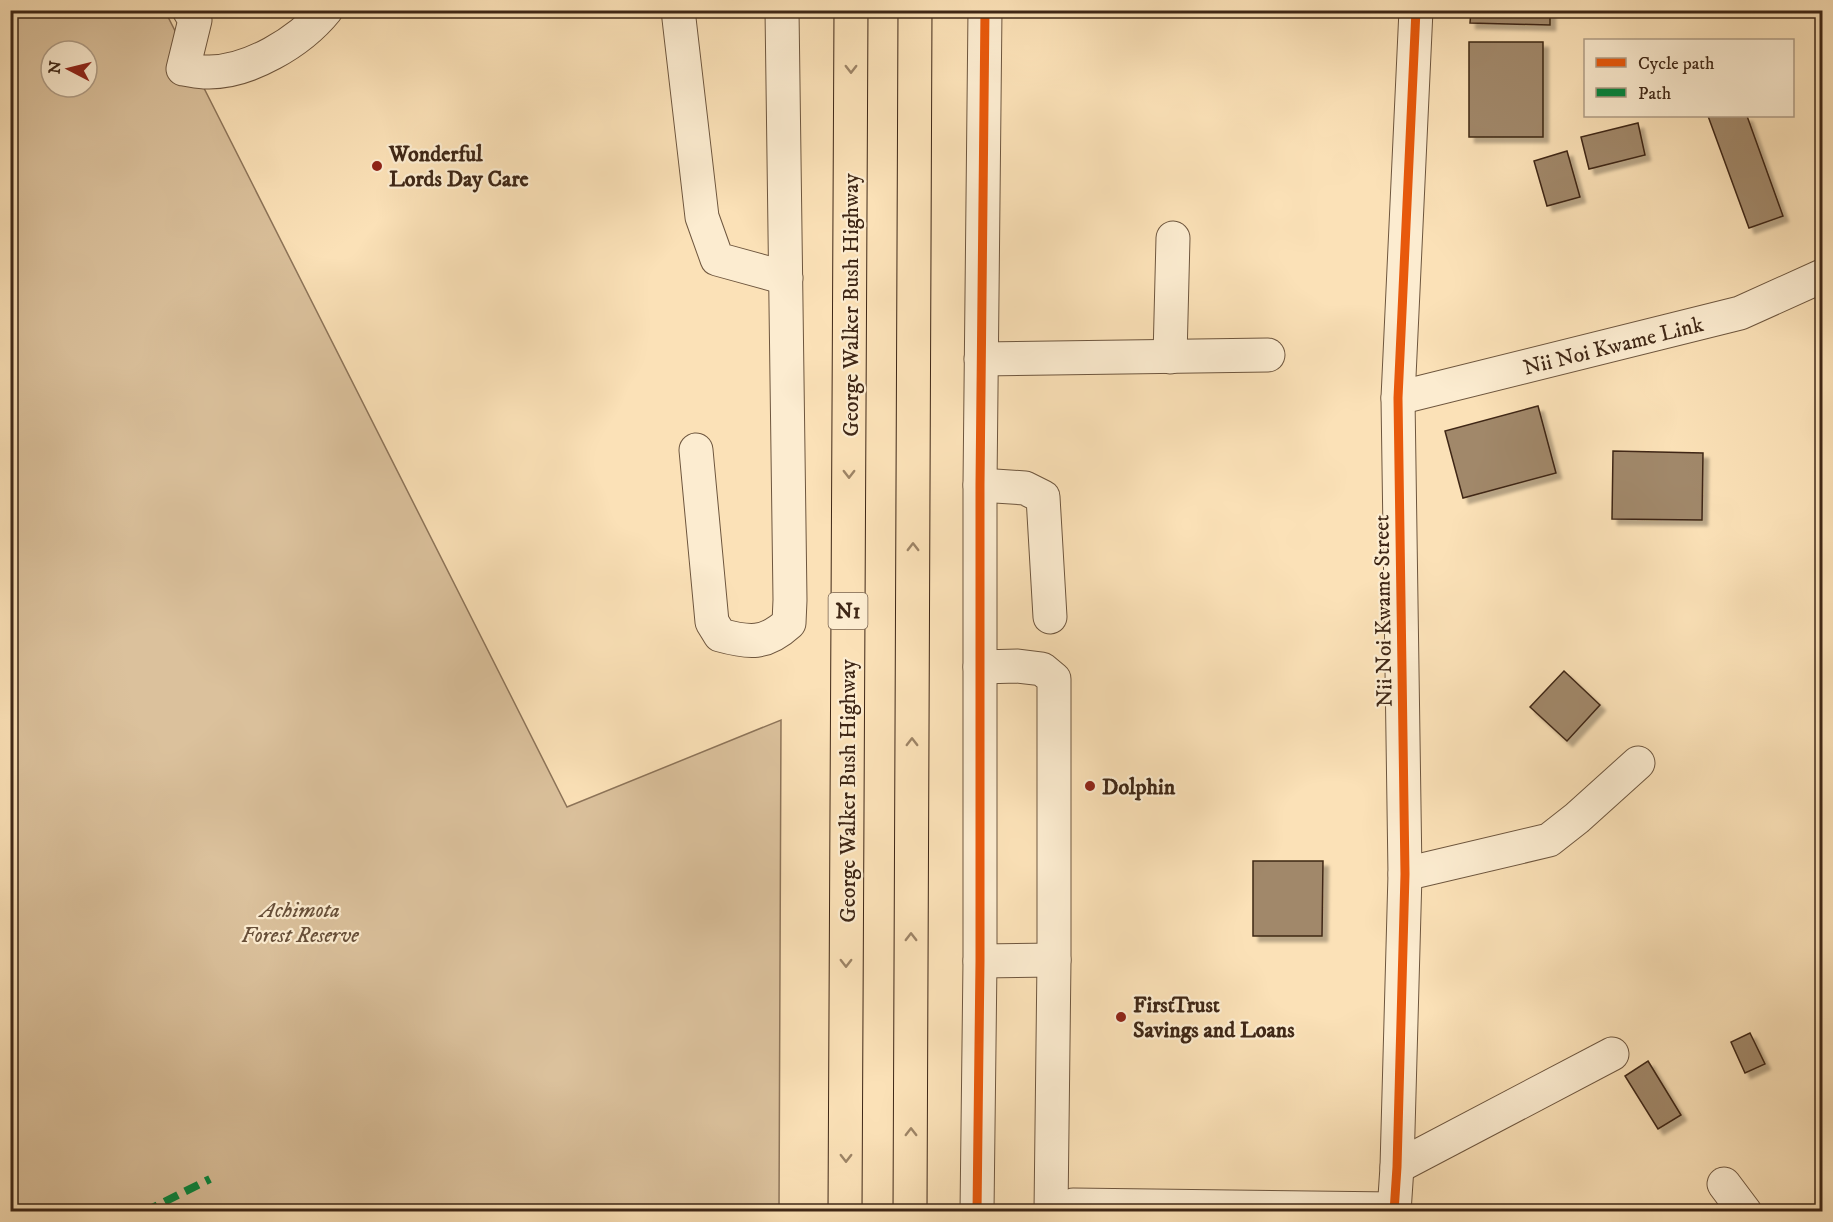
<svg xmlns="http://www.w3.org/2000/svg" width="1833" height="1222" viewBox="0 0 1833 1222" font-family="'IM FELL DW Pica',serif">
<style>
.green{fill:#dbc19c;stroke:#8d7459;stroke-width:1.5;fill-rule:evenodd}
.building{fill:#a1886a;stroke:#3f2716;stroke-width:1.5;filter:url(#shadow)}
.lines{fill:none;stroke-linecap:round;stroke-linejoin:round}
.minor-casing{stroke:#6e563e;stroke-width:35}
.highway-casing{stroke:#3f2716;stroke-width:35}
.minor{stroke:#fcecd0;stroke-width:33}
.highway{stroke:#fbe1b7;stroke-width:33}
.quiet{stroke:#00873e;stroke-width:8;stroke-dasharray:15 8;stroke-linecap:butt}
.cycleway-casing{stroke:#fcecd0;stroke-width:13}
.cycleway{stroke:#e8590c;stroke-width:9}
.oneway{stroke:#9d8466}
.poi-dot{fill:#8f2418;stroke:#fcecd0;stroke-width:2}
.labels{text-anchor:middle;stroke-width:4.5;stroke-linejoin:round;paint-order:stroke}
.shield{fill:#fcecd0;stroke:#78624e;stroke-width:1.5}
.shield-label{font-size:21px;font-weight:bold;fill:#3f2716}
.poi-label{font-size:22px;font-weight:bold;fill:#3f2716;stroke:#fcecd0;text-anchor:start}
.street-label{font-size:22px;fill:#3f2716;stroke:#fcecd0}
.park-label{font-size:22px;font-style:italic;fill:#664e38;stroke:#fcecd0}
</style>
<defs>
<filter id="shadow"><feDropShadow dx="5.5" dy="5.5" stdDeviation="1.5" flood-color="#0004"/></filter>
</defs>
<rect width="100%" height="100%" fill="#fbe1b7"/>
<filter id="stains"><feTurbulence type="fractalNoise" baseFrequency=".00333" numOctaves="4"/><feColorMatrix values="0 0 0 0 .2 0 0 0 0 .09 0 0 0 0 .02 0 0 0 .5 -.17"/></filter>
<radialGradient id="worn" r=".72"><stop offset=".6" stop-color="#630" stop-opacity="0"/><stop offset="1" stop-color="#630" stop-opacity=".3"/></radialGradient>
<path class="green" d="M 10,11 L 165,11 L 567,807 L 781,720 L 779,1211 L 11,1211 ZM 51,51 L 87,51 L 87,87 L 51,87 Z"/>
<g class="building">
<polygon points="1471,10 1550,10 1550,25 1470,23"/>
<rect x="1469" y="42" width="74" height="95"/>
<polygon points="1708,116 1747,116 1783,216 1749,228"/>
<polygon points="1638,123 1645,155 1589,169 1581,137"/>
<polygon points="1567,151 1580,197 1547,206 1534,161"/>
<polygon points="1538,406 1556,473 1463,498 1445,431"/>
<polygon points="1613,451 1703,453 1702,520 1612,519"/>
<polygon points="1564,671 1600,705 1567,741 1530,707"/>
<polygon points="1253,861 1323,861 1322,936 1253,936"/>
<polygon points="1750,1033 1765,1064 1745,1073 1731,1042"/>
<polygon points="1648,1061 1681,1115 1658,1129 1625,1076"/>
</g>
<g class="lines">
<g class="minor-casing">
<g id="minor">
<path d="M 189,10 L 195,20 L 183,69 C 191,70 199,72 207,72 C 248,73 300,42 326,10"/>
<polyline points="678,10 702,217 717,259 786,278"/>
<polyline points="1170,357 1173,238"/>
<polyline points="981,359 1268,355"/>
<polyline points="1398,398 1740,313 1822,276"/>
<path d="M 696,450 L 712,622 L 720,635 C 749,643 765,645 789,623 L 790,600 L 782,10"/>
<polyline points="980,485 1025,488 1043,497 1050,617"/>
<polyline points="980,667 1018,666 1042,669 1054,679 1054,960 1051,1212"/>
<polyline points="1405,874 1549,840 1577,818 1638,763"/>
<polyline points="980,961 1054,960"/>
<polyline points="1397,1167 1612,1054"/>
<polyline points="1724,1184 1745,1212"/>
<polyline points="1073,1205 1394,1209"/>
<polyline points="977,1212 980,961 980,485 985,10"/>
<polyline points="1394,1212 1397,1167 1405,874 1398,398 1416,10"/>
</g>
</g>
<g class="highway-casing">
<g id="highway">
<polyline points="845,1212 851,10"/>
<polyline points="910,1212 915,10"/>
</g>
</g>
<use href="#minor" class="minor"/>
<use href="#highway" class="highway"/>
<polyline class="quiet" points="144,1212 210,1179"/>
<g class="cycleway-casing">
<g id="cycleway">
<polyline points="977,1212 980,961 980,485 985,10"/>
<polyline points="1394,1212 1397,1167 1405,874 1398,398 1416,10"/>
</g>
</g>
<use href="#cycleway" class="cycleway"/>
</g>
<defs><path id="oneway-chevron" d="M-2-3.5L2.5 0L-2 3.5" fill="none" stroke-width="1.6" stroke-linecap="round" stroke-linejoin="round" transform="scale(1.5)"/></defs>
<g class="oneway">
<use href="#oneway-chevron" transform="translate(851 69) rotate(90)"/>
<use href="#oneway-chevron" transform="translate(849 474) rotate(90)"/>
<use href="#oneway-chevron" transform="translate(913 547) rotate(-90)"/>
<use href="#oneway-chevron" transform="translate(912 742) rotate(-90)"/>
<use href="#oneway-chevron" transform="translate(911 937) rotate(-90)"/>
<use href="#oneway-chevron" transform="translate(846 963) rotate(90)"/>
<use href="#oneway-chevron" transform="translate(911 1132) rotate(-90)"/>
<use href="#oneway-chevron" transform="translate(846 1158) rotate(90)"/>
</g>
<g class="poi-dot">
<circle cx="377" cy="166" r="6"/>
<circle cx="1090" cy="786" r="6"/>
<circle cx="1121" cy="1017" r="6"/>
</g>
<g class="labels">
<rect class="shield" x="828.5" y="593" width="39" height="36" rx="4.5"/>
<g class="shield-label">
<text x="848" y="618">N1</text>
</g>
<g class="poi-label">
<text x="389" y="161">Wonderful<tspan x="389" dy="25">Lords Day Care</tspan></text>
<text x="1102" y="794">Dolphin</text>
<text x="1133" y="1012">FirstTrust<tspan x="1133" dy="25">Savings and Loans</tspan></text>
</g>
<g class="street-label">
<text transform="translate(850 305) rotate(-90)" y="8">George Walker Bush Highway</text>
<text transform="translate(1613 345) rotate(-14)" y="8">Nii Noi Kwame Link</text>
<text transform="translate(1382 611) rotate(-91)" y="8">Nii Noi Kwame Street</text>
<text transform="translate(847 791) rotate(-90)" y="8">George Walker Bush Highway</text>
</g>
<g class="park-label">
<text x="300" y="917">Achimota<tspan x="300" dy="25">Forest Reserve</tspan></text>
</g>
</g>
<rect width="1833" height="1222" fill="none" stroke="#fbe1b7" stroke-width="36"/>
<rect x="12" y="12" width="1809" height="1198" fill="none" stroke="#3f2716" stroke-width="3"/>
<rect x="18" y="18" width="1797" height="1186" fill="none" stroke="#3f2716" stroke-width="1.5"/>
<rect x="1584" y="39" width="210" height="78" fill="#fcecd0" stroke="#b09d86" stroke-width="1.5"/>
<rect x="1596" y="58" width="30" height="9" fill="#e8590c" stroke="#b09d86" stroke-width="1.5"/>
<text x="1638" y="69" font-size="18" fill="#3f2716">Cycle path</text>
<rect x="1596" y="88" width="30" height="9" fill="#00873e" stroke="#b09d86" stroke-width="1.5"/>
<text x="1638" y="99" font-size="18" fill="#3f2716">Path</text>
<g transform="translate(69 69) rotate(277)"><circle r="28" fill="#fcecd0" stroke="#b09d86" stroke-width="1.5"/>
<path d="M0-4.5L10 22L0 15L-10 22Z" fill="#8f2418"/>
<text y="-9" font-size="16" font-weight="bold" text-anchor="middle" fill="#3f2716">N</text>
</g>
<rect width="100%" height="100%" filter="url(#stains)"/>
<rect width="100%" height="100%" fill="url(#worn)"/>
</svg>
